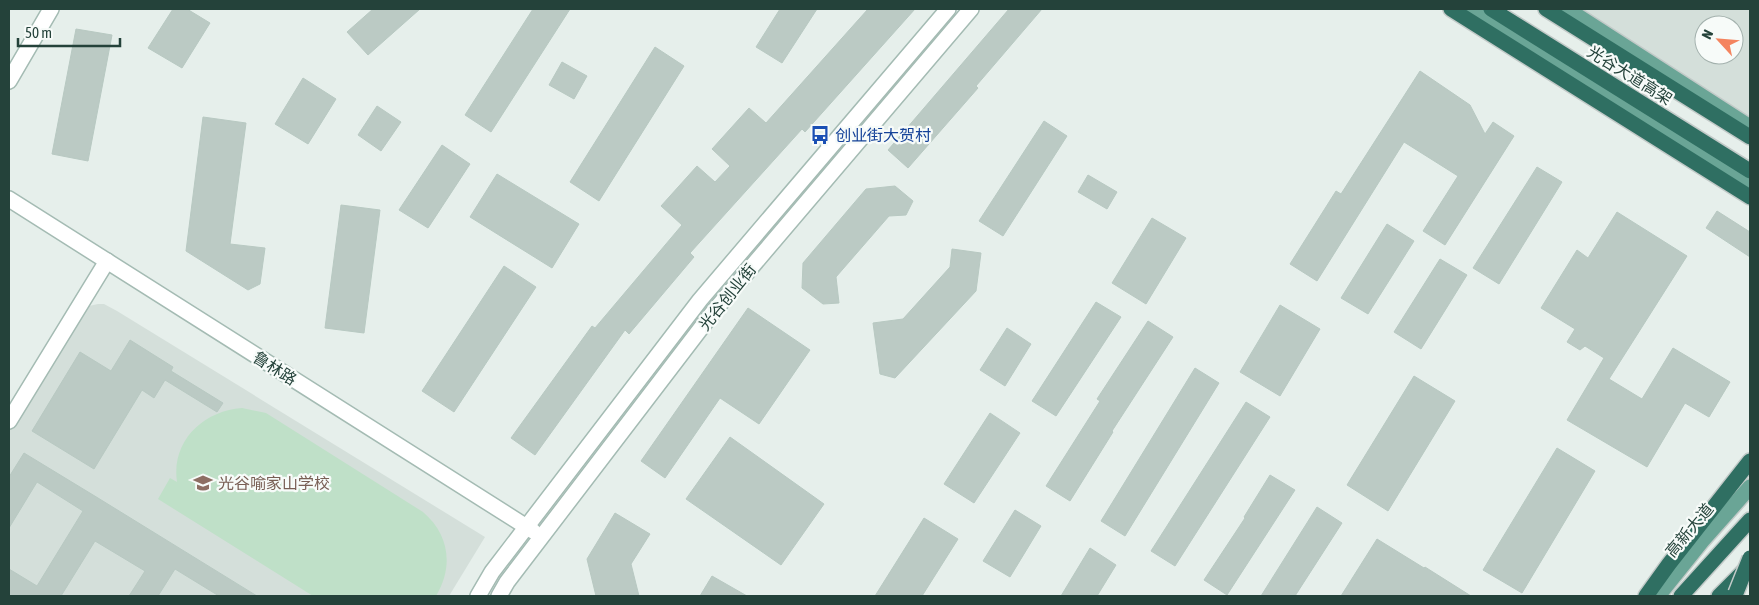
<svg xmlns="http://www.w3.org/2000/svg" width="1759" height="605" viewBox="0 0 1759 605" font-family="'Asap Condensed','Noto Sans SC',sans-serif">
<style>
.built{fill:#d4dfda;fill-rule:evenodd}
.green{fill:#bfe0c8}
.building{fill:#bbcac4;stroke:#b8c9c2}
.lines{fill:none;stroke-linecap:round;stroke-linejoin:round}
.secondary-casing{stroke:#a4bbb3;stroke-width:18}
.primary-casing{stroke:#c2cac8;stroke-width:18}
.highway-casing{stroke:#c2cac8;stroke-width:18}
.secondary{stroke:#fff;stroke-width:15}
.primary{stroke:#6aa596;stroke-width:15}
.highway{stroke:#2f6f62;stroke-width:15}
.highway-bridge-casing{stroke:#c2cac8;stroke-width:18;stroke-linecap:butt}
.highway-bridge{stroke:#2f6f62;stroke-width:15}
.labels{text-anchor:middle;stroke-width:4.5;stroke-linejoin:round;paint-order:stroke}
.street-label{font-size:16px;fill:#24423a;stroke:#f7fbf9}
.transit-label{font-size:16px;fill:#164399;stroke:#f7fbf9;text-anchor:start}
.education-label{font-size:16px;fill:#785e54;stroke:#f7fbf9;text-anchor:start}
</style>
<rect width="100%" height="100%" fill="#e6efeb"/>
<g class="built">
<path d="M 1571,9 L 1750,9 L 1750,121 ZM 1704,25 L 1734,25 L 1734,55 L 1704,55 Z"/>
<polygon points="98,304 104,304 117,311 485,537 449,596 9,596 9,430 80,313 89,306"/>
</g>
<path class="green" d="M 242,408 L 266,413 L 423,512 C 449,534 454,566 436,596 L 313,596 L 158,499 L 170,478 L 177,482 C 171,441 203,411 242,408 Z"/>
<g class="building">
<polygon points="173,9 187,9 210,23 182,68 148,48"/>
<polygon points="373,9 420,9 368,55 347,32"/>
<polygon points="533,9 570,9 491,132 465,115"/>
<polygon points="780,9 817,9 782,63 756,47"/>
<polygon points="868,9 915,9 805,132 802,129 690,253 694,257 629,334 625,330 535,455 511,438 592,326 595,328 682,225 661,206 697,166 715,182 730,166 712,149 749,108 766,123"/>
<polygon points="1009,9 1042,9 976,86 978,88 908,168 888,150"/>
<polygon points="76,29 112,35 88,161 52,154"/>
<polygon points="655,47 684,66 599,201 570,182"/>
<polygon points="562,62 587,76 574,99 549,85"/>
<polygon points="1420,71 1470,105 1485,134 1493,122 1514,136 1445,245 1423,231 1458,176 1404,142 1317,281 1290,264 1336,191 1341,194"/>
<polygon points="303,78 336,99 308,144 275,124"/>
<polygon points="377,106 401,122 381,151 358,135"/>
<polygon points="203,117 246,123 230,244 265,248 260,284 248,290 186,251"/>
<polygon points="1044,121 1067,136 1003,236 979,221"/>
<polygon points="442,145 470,164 428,228 399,210"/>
<polygon points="1537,167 1562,182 1499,284 1473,268"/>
<polygon points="497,174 579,224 552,268 470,217"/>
<polygon points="1088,175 1117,192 1107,209 1078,192"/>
<polygon points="895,186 913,201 906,215 889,216 836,277 839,303 823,304 802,288 803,263 866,189"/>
<polygon points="341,205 380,210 364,333 325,328"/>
<polygon points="1717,211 1750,232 1750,257 1706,228"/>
<polygon points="1617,212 1687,256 1609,379 1642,399 1673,348 1730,382 1709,417 1685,403 1647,467 1567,420 1604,358 1585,346 1580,350 1567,342 1575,329 1541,308 1577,250 1588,258"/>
<polygon points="1152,218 1186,238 1146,304 1112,283"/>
<polygon points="1387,224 1414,241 1368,314 1341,298"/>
<polygon points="952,249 981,253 976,291 895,378 880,374 873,323 903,319 950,267"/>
<polygon points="1440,259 1467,275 1421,349 1394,332"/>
<polygon points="504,266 536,287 454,412 422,391"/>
<polygon points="1096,302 1121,317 1056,416 1032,401"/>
<polygon points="1280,305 1320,329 1280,396 1240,372"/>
<polygon points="748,308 810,350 759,424 720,398 665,478 641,461"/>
<polygon points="1148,321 1173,337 1112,431 1113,432 1070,501 1046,486 1100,401 1097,399"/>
<polygon points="1007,328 1031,344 1005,386 980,370"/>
<polygon points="130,340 173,367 171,371 223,403 217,412 165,380 154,398 142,390 94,469 32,431 80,352 111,371"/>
<polygon points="1195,368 1219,383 1125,536 1101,521"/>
<polygon points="1414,376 1455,401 1388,511 1347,485"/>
<polygon points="1246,402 1270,417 1175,566 1151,551"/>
<polygon points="990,413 1020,433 974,503 944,484"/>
<polygon points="730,437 824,504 781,565 686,499"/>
<polygon points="1557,448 1595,471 1522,593 1483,570"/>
<polygon points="24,453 98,498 257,596 219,596 175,569 158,596 129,596 145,571 95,541 61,596 9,596 9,569 37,586 83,511 37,482 9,528 9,477"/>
<polygon points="1270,475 1295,490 1227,595 1204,580 1245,518 1244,517"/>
<polygon points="1317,507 1342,523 1295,596 1261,596"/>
<polygon points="1015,510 1041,526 1010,577 983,561"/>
<polygon points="615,513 650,534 631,564 639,596 596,596 587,559"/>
<polygon points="924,518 958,539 922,596 875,596"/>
<polygon points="1377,539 1424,568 1425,567 1471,596 1341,596"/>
<polygon points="1090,548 1116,565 1097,596 1061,596"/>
<polygon points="712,576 747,596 700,596"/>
</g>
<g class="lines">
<g class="secondary-casing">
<g id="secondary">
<polyline points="9,81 51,9"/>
<polyline points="9,199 533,531"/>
<polyline points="9,421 107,261"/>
<polyline points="478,596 492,572 700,300 948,9"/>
<polyline points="499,596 507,582 714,311 971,9"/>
</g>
</g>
<g class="primary-casing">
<g id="primary">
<polyline points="1474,9 1750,185"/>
<polyline points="1567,9 1750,127"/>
<polyline points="1658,596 1702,541 1750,487"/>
</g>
</g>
<g class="highway-casing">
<g id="highway">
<polyline points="1451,9 1750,197"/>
<polyline points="1491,9 1750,171"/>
<polyline points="1546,9 1750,137"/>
<polyline points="1646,596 1669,564 1750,461"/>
<polyline points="1681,596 1750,520"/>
<polyline points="1719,596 1746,569"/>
</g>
</g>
<use href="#secondary" class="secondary"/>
<use href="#primary" class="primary"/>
<use href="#highway" class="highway"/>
<g class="highway-bridge-casing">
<polyline id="highway-bridge" points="1736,593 1750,558"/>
</g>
<use href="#highway-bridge" class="highway-bridge"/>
</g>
<defs>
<g id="bus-bare" transform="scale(1.5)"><path d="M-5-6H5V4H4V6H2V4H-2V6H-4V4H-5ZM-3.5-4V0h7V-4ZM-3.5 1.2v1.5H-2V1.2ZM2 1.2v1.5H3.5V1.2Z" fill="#1a4fb4" stroke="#f7fbf9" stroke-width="2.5" paint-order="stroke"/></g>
<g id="school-bare" transform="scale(1.5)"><path d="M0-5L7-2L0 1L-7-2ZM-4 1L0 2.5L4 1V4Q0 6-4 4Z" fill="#8d6e63" stroke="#f7fbf9" stroke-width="2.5" paint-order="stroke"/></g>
</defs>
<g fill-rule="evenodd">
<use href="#bus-bare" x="820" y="135"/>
<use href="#school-bare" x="203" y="483"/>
</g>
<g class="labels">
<g class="street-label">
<text transform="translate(1630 75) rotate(32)" y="6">光谷大道高架</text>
<text transform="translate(727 297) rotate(-51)" y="6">光谷创业街</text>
<text transform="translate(275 368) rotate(32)" y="6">鲁林路</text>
<text transform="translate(1689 530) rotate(-50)" y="6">高新大道</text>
</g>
<g class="transit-label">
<text x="835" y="141">创业街大贺村</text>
</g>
<g class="education-label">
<text x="218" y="489">光谷喻家山学校</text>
</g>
</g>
<rect width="1759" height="605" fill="none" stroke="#24423a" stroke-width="20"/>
<g transform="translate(1719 40) rotate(296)"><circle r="24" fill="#f7fbf9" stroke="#a3b1ad"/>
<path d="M0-4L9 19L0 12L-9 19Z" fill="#f4845f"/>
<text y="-8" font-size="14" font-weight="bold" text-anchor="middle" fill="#24423a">N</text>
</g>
<path d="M18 38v8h102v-8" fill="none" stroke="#24423a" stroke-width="2.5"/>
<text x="25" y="38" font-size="15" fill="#24423a" stroke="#f7fbf9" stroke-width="4" paint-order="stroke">50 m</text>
</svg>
